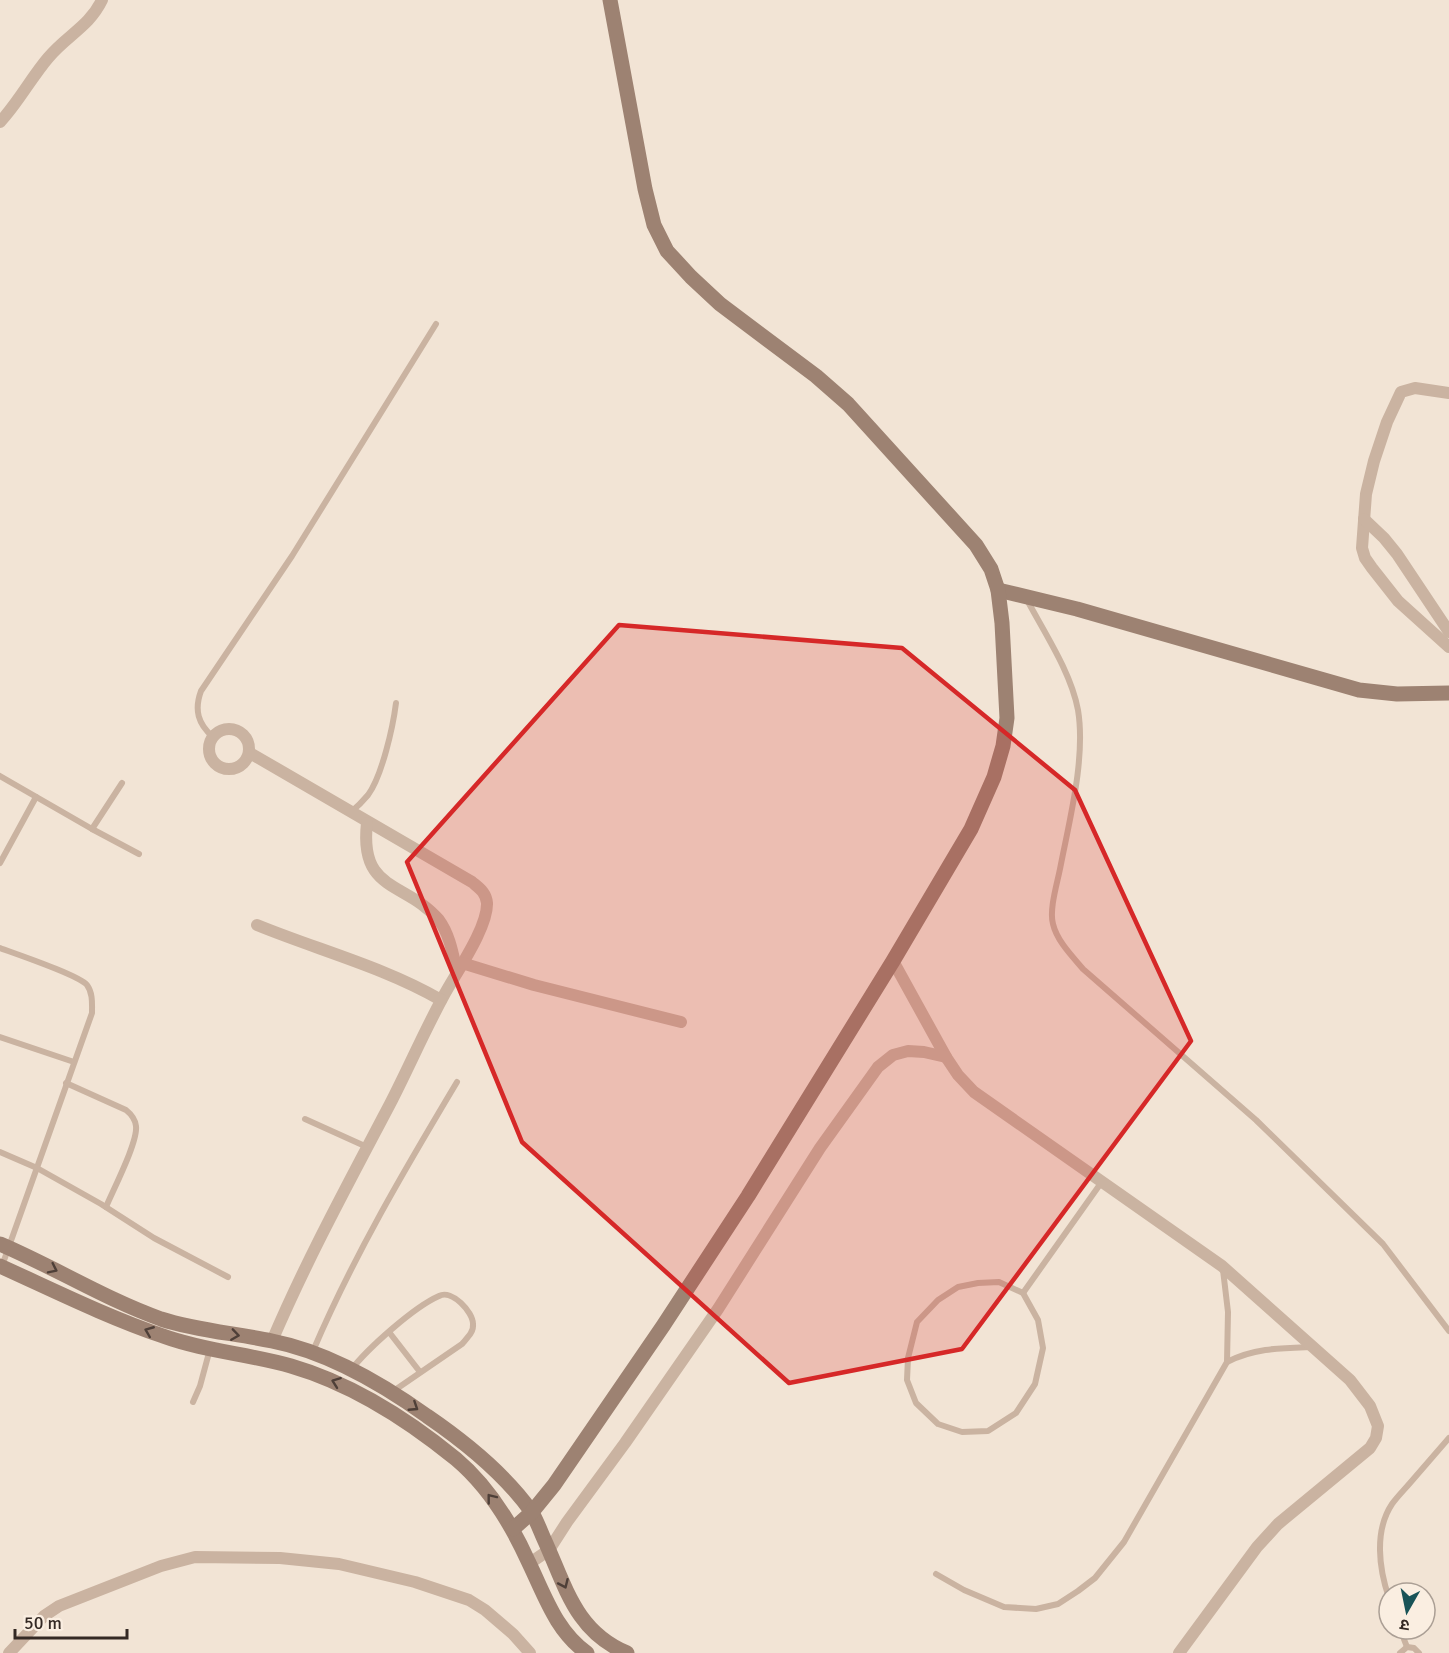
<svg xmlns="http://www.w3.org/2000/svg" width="1449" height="1653" viewBox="0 0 1449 1653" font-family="Signika,'Noto Sans Devanagari',sans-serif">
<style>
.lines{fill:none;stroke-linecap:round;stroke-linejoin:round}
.lane{stroke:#cab3a1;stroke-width:6}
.street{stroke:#cab3a1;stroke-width:12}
.secondary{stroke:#9d8272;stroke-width:15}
.oneway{stroke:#4e3f38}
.marked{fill:#d62828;fill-opacity:0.2;stroke:#d62828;stroke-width:4.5;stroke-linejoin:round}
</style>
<rect width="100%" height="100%" fill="#f2e4d5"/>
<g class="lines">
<g class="lane">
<path d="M 1026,598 C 1044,632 1071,672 1078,710 C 1086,758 1069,822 1060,869 C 1057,884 1049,910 1053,924 C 1057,941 1072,956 1083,969 L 1256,1120 L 1383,1244 L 1449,1331"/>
<path d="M 213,737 C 198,724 194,710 201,691 L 292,556 L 436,324"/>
<polyline points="0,776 92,829 139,854"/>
<path d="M 351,812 C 357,807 363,801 368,795 C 382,776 393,727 396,703"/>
<polyline points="92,829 122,783"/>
<polyline points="0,863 36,797"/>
<path d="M 0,948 C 16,954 79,975 87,985 C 93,993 92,1004 92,1013 L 2,1266"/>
<polyline points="0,1037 74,1062"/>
<path d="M 66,1083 L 126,1110 C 131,1114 135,1118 136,1126 C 138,1142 113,1190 106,1207"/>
<polyline points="305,1119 367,1147"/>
<polyline points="0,1152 37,1168 101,1204 154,1238 228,1277"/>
<polyline points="1223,1270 1228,1312 1227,1362"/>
<polygon points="999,1282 1023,1293 1038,1320 1043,1348 1035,1384 1016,1413 988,1431 962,1432 938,1424 916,1403 907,1380 908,1358 917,1322 938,1300 958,1287 978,1283"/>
<polyline points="1023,1293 1101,1183"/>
<polyline points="389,1332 420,1372"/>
<path d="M 313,1351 C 353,1257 405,1169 457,1082"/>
<path d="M 351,1370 C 368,1348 414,1307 439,1296 C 452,1289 473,1312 473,1324 C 474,1332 467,1338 462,1344 L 392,1392"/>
<polyline points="193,1402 200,1386 210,1349"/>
<path d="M 936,1574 L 964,1590 L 1004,1607 L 1036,1609 L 1058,1604 L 1078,1591 L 1095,1578 L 1124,1542 L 1227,1362 C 1254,1348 1281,1348 1311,1347"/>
<path d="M 1389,1598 C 1379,1569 1374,1531 1392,1504 C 1397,1497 1404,1490 1410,1483 C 1423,1468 1436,1453 1449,1438"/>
<polyline points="1400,1629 1407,1647"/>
<polyline points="1400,1653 1407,1647 1414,1648 1419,1653"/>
</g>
<g class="street">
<path d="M 0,122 C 18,103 31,78 48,58 C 67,35 89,27 102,0"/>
<polyline points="1449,393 1415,388 1401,392 1387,422 1374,461 1366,494 1362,548 1365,558 1372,568 1398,601 1449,647"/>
<polyline points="1364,519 1384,538 1397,554 1449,632"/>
<circle cx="229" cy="749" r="20"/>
<path d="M 250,753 L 472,882 C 479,888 486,892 487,903 C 488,928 455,974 443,997 C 424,1032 408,1069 390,1104 C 349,1182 307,1259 272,1341"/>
<path d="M 367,823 C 359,893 406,881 439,920 C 450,935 453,955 457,972"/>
<path d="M 257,925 C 318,950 384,967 441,1000"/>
<polyline points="893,961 946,1057 958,1075 974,1092 1222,1266 1350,1380 1370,1406 1378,1426 1376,1438 1370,1448 1278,1524 1257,1547 1179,1653"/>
<polyline points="462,963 534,985 681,1022"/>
<polyline points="530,1563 549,1550 567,1522 625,1443 718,1309 820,1148 878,1067 893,1055 908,1051 924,1052 946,1057"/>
<polyline points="9,1653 44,1616 59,1606 161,1566 195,1557 280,1558 339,1564 415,1582 469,1600 485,1610 513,1634 530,1653"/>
</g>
<g class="secondary">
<polyline points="998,590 1077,609 1359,690 1397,694 1449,693"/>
<path d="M 0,1244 C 54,1267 105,1299 161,1319 C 198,1331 235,1333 272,1341 C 328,1352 381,1383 427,1416 C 465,1442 504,1473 531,1511 C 536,1519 540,1530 544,1539 C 566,1587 575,1631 627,1653"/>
<path d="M 0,1266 C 53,1290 107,1317 163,1336 C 204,1351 249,1354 291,1366 C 353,1384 407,1419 456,1459 C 488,1486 512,1525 529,1563 C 545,1596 556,1631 587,1653"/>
<polyline points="513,1529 532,1512 554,1485 663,1326 748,1196 893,961 971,829 994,777 1003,746 1007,718 1002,623 998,590 991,569 976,545 848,404 816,376 720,304 691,277 667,251 654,225 645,189 610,0"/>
</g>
</g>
<defs><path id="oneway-chevron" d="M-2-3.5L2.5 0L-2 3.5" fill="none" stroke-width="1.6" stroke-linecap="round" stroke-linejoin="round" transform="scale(1.5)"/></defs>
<g class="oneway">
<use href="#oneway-chevron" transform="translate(53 1269) rotate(26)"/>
<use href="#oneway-chevron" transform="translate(149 1331) rotate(-158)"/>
<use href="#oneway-chevron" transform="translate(235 1335) rotate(8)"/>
<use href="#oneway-chevron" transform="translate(336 1382) rotate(-160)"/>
<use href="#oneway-chevron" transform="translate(414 1407) rotate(33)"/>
<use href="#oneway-chevron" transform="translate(491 1498) rotate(-128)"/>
<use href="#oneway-chevron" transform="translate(564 1584) rotate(66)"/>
</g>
<path class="marked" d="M 619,625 L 902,648 L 1075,790 L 1191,1041 L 962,1349 L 789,1383 L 522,1142 L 407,862 Z"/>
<g transform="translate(1407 1611) rotate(189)"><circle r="28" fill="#faeee1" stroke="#ab9f95" stroke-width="1.5"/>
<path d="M0-4.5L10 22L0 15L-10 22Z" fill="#185357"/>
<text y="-9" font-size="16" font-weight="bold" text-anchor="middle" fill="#342924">उ</text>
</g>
<path d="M15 1629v9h112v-9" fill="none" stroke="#342924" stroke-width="3"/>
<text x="24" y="1629" font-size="18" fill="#342924" stroke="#faeee1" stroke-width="4.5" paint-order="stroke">50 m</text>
</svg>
